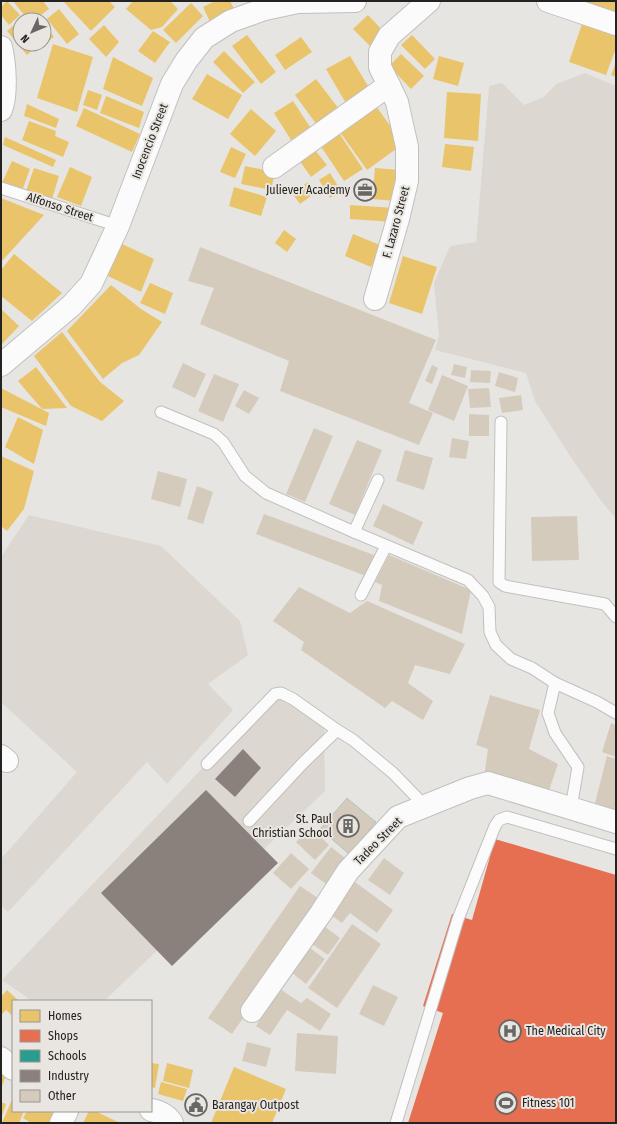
<svg xmlns="http://www.w3.org/2000/svg" width="617" height="1124" viewBox="0 0 617 1124" font-family="'Fira Sans Condensed',sans-serif">
<style>
.built{fill:#dcd7d1}
.homes{fill:#e9c46a}
.shops{fill:#e76f51}
.schools{fill:#2a9d8f}
.industry{fill:#8a817c}
.building{fill:#d5cbbd}
.lines{fill:none;stroke-linecap:round;stroke-linejoin:round}
.lane-casing{stroke:#c1c0be;stroke-width:13}
.street-casing{stroke:#c1c0be;stroke-width:24}
.lane{stroke:#fbfbfb;stroke-width:11}
.street{stroke:#fbfbfb;stroke-width:22}
.labels{text-anchor:middle;stroke-width:4;stroke-linejoin:round;paint-order:stroke}
.street-label{font-size:12px;fill:#242321;stroke:#e9e5e0}
.poi-label{font-size:12px;fill:#242321;stroke:#e9e5e0;text-anchor:start}
</style>
<rect width="100%" height="100%" fill="#e7e5e2"/>
<g class="built">
<polygon points="585,73 616,86 616,519 602,502 572,459 535,401 526,373 435,350 439,336 434,283 450,246 476,242 489,86 502,83 524,105 544,97 556,84"/>
<polygon points="29,515 161,546 240,621 248,655 208,684 233,710 167,784 147,762 8,912 1,906 1,859 77,772 1,702 1,557"/>
<polygon points="280,686 324,718 325,791 104,1001 32,1001 2,980"/>
</g>
<g class="homes">
<polygon points="7,1 20,15 9,25 1,15 1,7"/>
<polygon points="13,1 43,1 49,9 34,20 28,20"/>
<polygon points="63,1 109,1 115,7 91,31"/>
<polygon points="133,1 170,1 178,9 162,27 151,30 126,9"/>
<polygon points="215,1 230,1 237,14 212,26 203,7"/>
<polygon points="584,1 616,1 616,14"/>
<polygon points="191,3 203,16 176,43 163,30"/>
<polygon points="59,9 79,34 67,44 47,19"/>
<polygon points="368,15 385,33 371,47 353,29"/>
<polygon points="20,20 20,44 40,44 27,55 7,31"/>
<polygon points="44,23 54,37 47,42 44,38"/>
<polygon points="582,24 616,36 616,48 606,75 569,62"/>
<polygon points="104,25 119,42 106,57 89,39"/>
<polygon points="153,31 170,42 155,63 138,51"/>
<polygon points="247,35 276,72 261,84 232,46"/>
<polygon points="412,35 435,59 425,69 401,45"/>
<polygon points="301,37 312,52 285,70 275,55"/>
<polygon points="53,44 93,57 77,112 37,98"/>
<polygon points="224,51 255,82 243,93 213,62"/>
<polygon points="401,54 424,76 411,89 389,66"/>
<polygon points="350,56 371,91 347,105 326,69"/>
<polygon points="439,56 464,63 458,86 433,79"/>
<polygon points="113,57 153,78 142,106 103,89"/>
<polygon points="616,62 616,77 611,75"/>
<polygon points="207,74 242,95 228,119 192,99"/>
<polygon points="316,79 339,109 317,125 295,95"/>
<polygon points="88,90 102,95 97,110 83,105"/>
<polygon points="447,92 481,94 478,141 444,138"/>
<polygon points="106,96 144,112 139,128 100,113"/>
<polygon points="293,101 310,127 291,140 274,113"/>
<polygon points="27,104 59,119 56,128 24,116"/>
<polygon points="376,106 403,144 367,170 340,132"/>
<polygon points="84,108 140,134 132,152 76,126"/>
<polygon points="251,109 276,131 255,156 230,134"/>
<polygon points="29,121 56,131 55,136 69,142 63,157 22,140"/>
<polygon points="339,133 363,169 344,181 320,145"/>
<polygon points="5,137 56,160 53,167 3,145"/>
<polygon points="445,144 474,147 471,171 442,167"/>
<polygon points="231,147 246,154 235,178 220,172"/>
<polygon points="314,149 327,165 311,177 299,160"/>
<polygon points="12,161 30,169 22,191 2,183"/>
<polygon points="245,166 275,172 271,190 241,184"/>
<polygon points="70,167 92,177 81,206 57,197"/>
<polygon points="34,168 59,176 52,199 26,191"/>
<polygon points="375,168 399,170 396,201 372,199"/>
<polygon points="330,173 341,191 330,198 319,180"/>
<polygon points="308,182 315,193 300,204 292,193"/>
<polygon points="234,187 267,197 261,216 229,206"/>
<polygon points="1,198 44,215 1,262"/>
<polygon points="350,205 394,208 393,222 350,219"/>
<polygon points="284,230 296,239 287,252 275,243"/>
<polygon points="353,234 380,245 371,267 345,256"/>
<polygon points="120,243 154,259 141,292 108,276"/>
<polygon points="14,254 62,293 32,321 1,296 1,270"/>
<polygon points="403,256 437,267 422,314 389,303"/>
<polygon points="150,283 173,293 165,314 140,303"/>
<polygon points="111,285 141,309 162,322 139,355 122,363 103,379 67,331"/>
<polygon points="1,309 19,326 1,345"/>
<polygon points="62,332 100,382 124,401 102,421 71,406 34,356"/>
<polygon points="36,367 67,408 42,409 18,381"/>
<polygon points="1,388 49,413 46,426 1,407"/>
<polygon points="18,417 43,430 34,464 5,447"/>
<polygon points="1,456 34,471 24,509 7,531 1,526"/>
<polygon points="7,990 19,1001 13,1001 13,1016 6,1010 1,1015 1,997"/>
<polygon points="151,1063 159,1064 155,1088 151,1087"/>
<polygon points="167,1063 193,1070 189,1088 163,1081"/>
<polygon points="234,1067 286,1089 272,1123 211,1123"/>
<polygon points="1,1074 6,1075 1,1089"/>
<polygon points="161,1082 187,1089 183,1101 158,1094"/>
<polygon points="13,1097 13,1111 24,1111 19,1123 2,1123"/>
<polygon points="1,1102 6,1104 1,1119"/>
<polygon points="27,1111 49,1111 55,1114 51,1123 31,1123 23,1118"/>
<polygon points="89,1111 95,1111 120,1123 83,1123"/>
</g>
<polygon class="shops" points="495,839 616,875 616,1123 408,1123 443,1013 423,1006 452,914 472,920"/>
<polygon class="schools" points="347,798 376,822 349,854 320,829"/>
<g class="industry">
<polygon points="243,749 261,768 235,797 215,779"/>
<polygon points="206,790 278,863 172,966 101,893"/>
</g>
<g class="building">
<polygon points="200,247 436,340 409,403 433,413 419,445 280,391 289,361 200,324 214,288 188,281"/>
<polygon points="183,363 206,374 195,398 172,387"/>
<polygon points="454,364 467,367 465,378 451,375"/>
<polygon points="432,365 438,368 432,384 425,381"/>
<polygon points="471,370 491,371 490,383 470,382"/>
<polygon points="499,372 518,378 515,392 495,386"/>
<polygon points="214,374 239,384 223,422 198,411"/>
<polygon points="442,375 468,386 454,421 428,410"/>
<polygon points="489,388 491,407 470,408 468,389"/>
<polygon points="244,390 259,398 249,414 235,406"/>
<polygon points="521,395 523,410 502,413 499,398"/>
<polygon points="469,414 489,415 489,436 469,436"/>
<polygon points="314,428 333,436 305,502 286,494"/>
<polygon points="452,438 469,441 466,459 449,457"/>
<polygon points="357,440 382,450 355,515 329,504"/>
<polygon points="405,450 433,458 424,490 396,481"/>
<polygon points="158,471 187,479 180,507 151,499"/>
<polygon points="197,486 213,492 203,524 187,519"/>
<polygon points="383,504 423,522 413,545 373,526"/>
<polygon points="264,514 374,555 366,576 256,534"/>
<polygon points="577,516 579,560 532,561 531,517"/>
<polygon points="389,555 471,590 462,634 379,601 382,585 375,582"/>
<polygon points="299,587 350,613 367,601 465,644 450,674 415,665 408,683 433,701 423,720 392,701 385,708 301,650 304,642 273,621"/>
<polygon points="490,695 540,710 529,749 558,764 547,796 484,777 488,749 476,745"/>
<polygon points="611,723 616,725 616,757 602,752"/>
<polygon points="607,756 616,759 616,814 594,807"/>
<polygon points="347,798 376,822 349,854 320,829"/>
<polygon points="311,827 329,845 315,860 296,842"/>
<polygon points="331,847 350,862 330,887 311,873"/>
<polygon points="291,853 309,869 291,889 273,873"/>
<polygon points="384,858 404,873 390,895 368,880"/>
<polygon points="355,882 393,910 377,933 350,913 342,923 331,915"/>
<polygon points="300,886 324,902 232,1034 208,1018"/>
<polygon points="352,924 381,944 337,1008 308,988"/>
<polygon points="324,926 340,938 328,955 312,944"/>
<polygon points="310,948 325,959 306,984 292,973"/>
<polygon points="373,985 398,997 384,1026 359,1014"/>
<polygon points="280,989 301,1003 307,998 331,1014 320,1031 287,1010 270,1035 256,1026"/>
<polygon points="297,1033 338,1036 336,1074 295,1071"/>
<polygon points="247,1042 271,1048 266,1067 242,1061"/>
</g>
<g class="lines">
<g class="lane-casing">
<g id="lane">
<polyline points="1,188 118,226"/>
<polyline points="161,412 214,434 223,442 245,476 266,493 354,532 378,480"/>
<polyline points="501,422 499,582 505,586 605,604 616,617"/>
<polyline points="354,532 468,580 483,596 489,607 490,632 496,645 511,659 532,668 555,683 548,713 555,733 578,767 571,808"/>
<polyline points="361,595 386,546"/>
<polyline points="555,683 597,702 616,713"/>
<polyline points="207,764 275,694 281,693 293,699 337,730"/>
<polyline points="249,821 303,763 337,730 353,740 393,773 425,806"/>
<polyline points="396,1123 458,919 495,826 499,820 507,817 616,849"/>
</g>
</g>
<g class="street-casing">
<g id="street">
<polyline points="548,1 616,24"/>
<path d="M 1,47 C 5,64 7,94 1,110"/>
<polyline points="274,167 389,85"/>
<polyline points="375,299 398,219 407,181 407,147 397,102 380,67 380,52 389,36 429,1"/>
<polyline points="1,365 71,306 91,284 118,226 172,84 186,61 204,38 231,21 265,9 298,2 355,1"/>
<polyline points="1,756 7,761"/>
<polyline points="252,1011 321,913 348,871 398,817 470,788 488,783 616,822"/>
<polyline points="1,1058 13,1069"/>
<path d="M 151,1110 C 159,1111 168,1116 172,1123"/>
<polyline points="61,1123 67,1111"/>
</g>
</g>
<use href="#lane" class="lane"/>
<use href="#street" class="street"/>
</g>
<defs>
<g id="office-ring" transform="scale(1.15)"><circle r="9.5" fill="#e9e5e0" stroke="#686765" stroke-width="1.5"/><path d="M-6-3h4V-5.5h4V-3h4V5H-6ZM-1-4.5V-3h2v-1.5ZM-6 0V1H6V0Z" fill="#686765"/></g>
<g id="building-ring" transform="scale(1.15)"><circle r="9.5" fill="#e9e5e0" stroke="#686765" stroke-width="1.5"/><path d="M-4-6H4V6H1V3H-1V6H-4ZM-2.5-4.3h1.7v1.8h-1.7ZM.8-4.3h1.7v1.8H.8ZM-2.5-1h1.7V.8h-1.7ZM.8-1h1.7V.8H.8Z" fill="#686765"/></g>
<g id="hospital-ring" transform="scale(1.15)"><circle r="9.5" fill="#e9e5e0" stroke="#686765" stroke-width="1.5"/><path d="M-5-5h3v3.5h4V-5h3V5h-3V1.5h-4V5h-3Z" fill="#686765"/></g>
<g id="stadium-ring" transform="scale(1.15)"><circle r="9.5" fill="#e9e5e0" stroke="#686765" stroke-width="1.5"/><path d="M0-5a6.5 5 0 1 0 0 10a6.5 5 0 1 0 0-10ZM-3.5-1.8h7v3.6h-7Z" fill="#686765"/></g>
<g id="civic-ring" transform="scale(1.15)"><circle r="9.5" fill="#e9e5e0" stroke="#686765" stroke-width="1.5"/><path d="M-.6-6.5H3V-4.5H.6V-3L4-1V1h2V6H-6V1h2V-1L-.6-3ZM-1.2 2.5V6h2.4V2.5Z" fill="#686765"/></g>
</defs>
<g fill-rule="evenodd">
<use href="#office-ring" x="365" y="190"/>
<use href="#building-ring" x="348" y="826"/>
<use href="#hospital-ring" x="510" y="1031"/>
<use href="#stadium-ring" x="506" y="1103"/>
<use href="#civic-ring" x="196" y="1105"/>
</g>
<g class="labels">
<g class="street-label">
<text transform="translate(150 141) rotate(-69)" y="4">Inocencio Street</text>
<text transform="translate(60 207) rotate(18)" y="4">Alfonso Street</text>
<text transform="translate(396 222) rotate(-75)" y="4">F. Lazaro Street</text>
<text transform="translate(378 841) rotate(-45)" y="4">Tadeo Street</text>
</g>
<g class="poi-label">
<text x="350" y="194" text-anchor="end">Juliever Academy</text>
<text x="332" y="823" text-anchor="end">St. Paul<tspan x="332" dy="14">Christian School</tspan></text>
<text x="526" y="1035">The Medical City</text>
<text x="522" y="1107">Fitness 101</text>
<text x="212" y="1109">Barangay Outpost</text>
</g>
</g>
<rect width="617" height="1124" fill="none" stroke="#242321" stroke-width="4"/>
<rect x="12" y="1000" width="140" height="112" fill="#e9e5e0" stroke="#9a9794"/>
<rect x="20" y="1010" width="20" height="12" fill="#e9c46a" stroke="#9a9794"/>
<text x="48" y="1020" font-size="12" fill="#242321">Homes</text>
<rect x="20" y="1030" width="20" height="12" fill="#e76f51" stroke="#9a9794"/>
<text x="48" y="1040" font-size="12" fill="#242321">Shops</text>
<rect x="20" y="1050" width="20" height="12" fill="#2a9d8f" stroke="#9a9794"/>
<text x="48" y="1060" font-size="12" fill="#242321">Schools</text>
<rect x="20" y="1070" width="20" height="12" fill="#8a817c" stroke="#9a9794"/>
<text x="48" y="1080" font-size="12" fill="#242321">Industry</text>
<rect x="20" y="1090" width="20" height="12" fill="#d5cbbd" stroke="#9a9794"/>
<text x="48" y="1100" font-size="12" fill="#242321">Other</text>
<g transform="translate(32 32) rotate(226)"><circle r="19" fill="#e9e5e0" stroke="#9a9794"/>
<path d="M0-3L7 15L0 10L-7 15Z" fill="#686765"/>
<text y="-6" font-size="11" font-weight="bold" text-anchor="middle" fill="#242321">N</text>
</g>
</svg>
